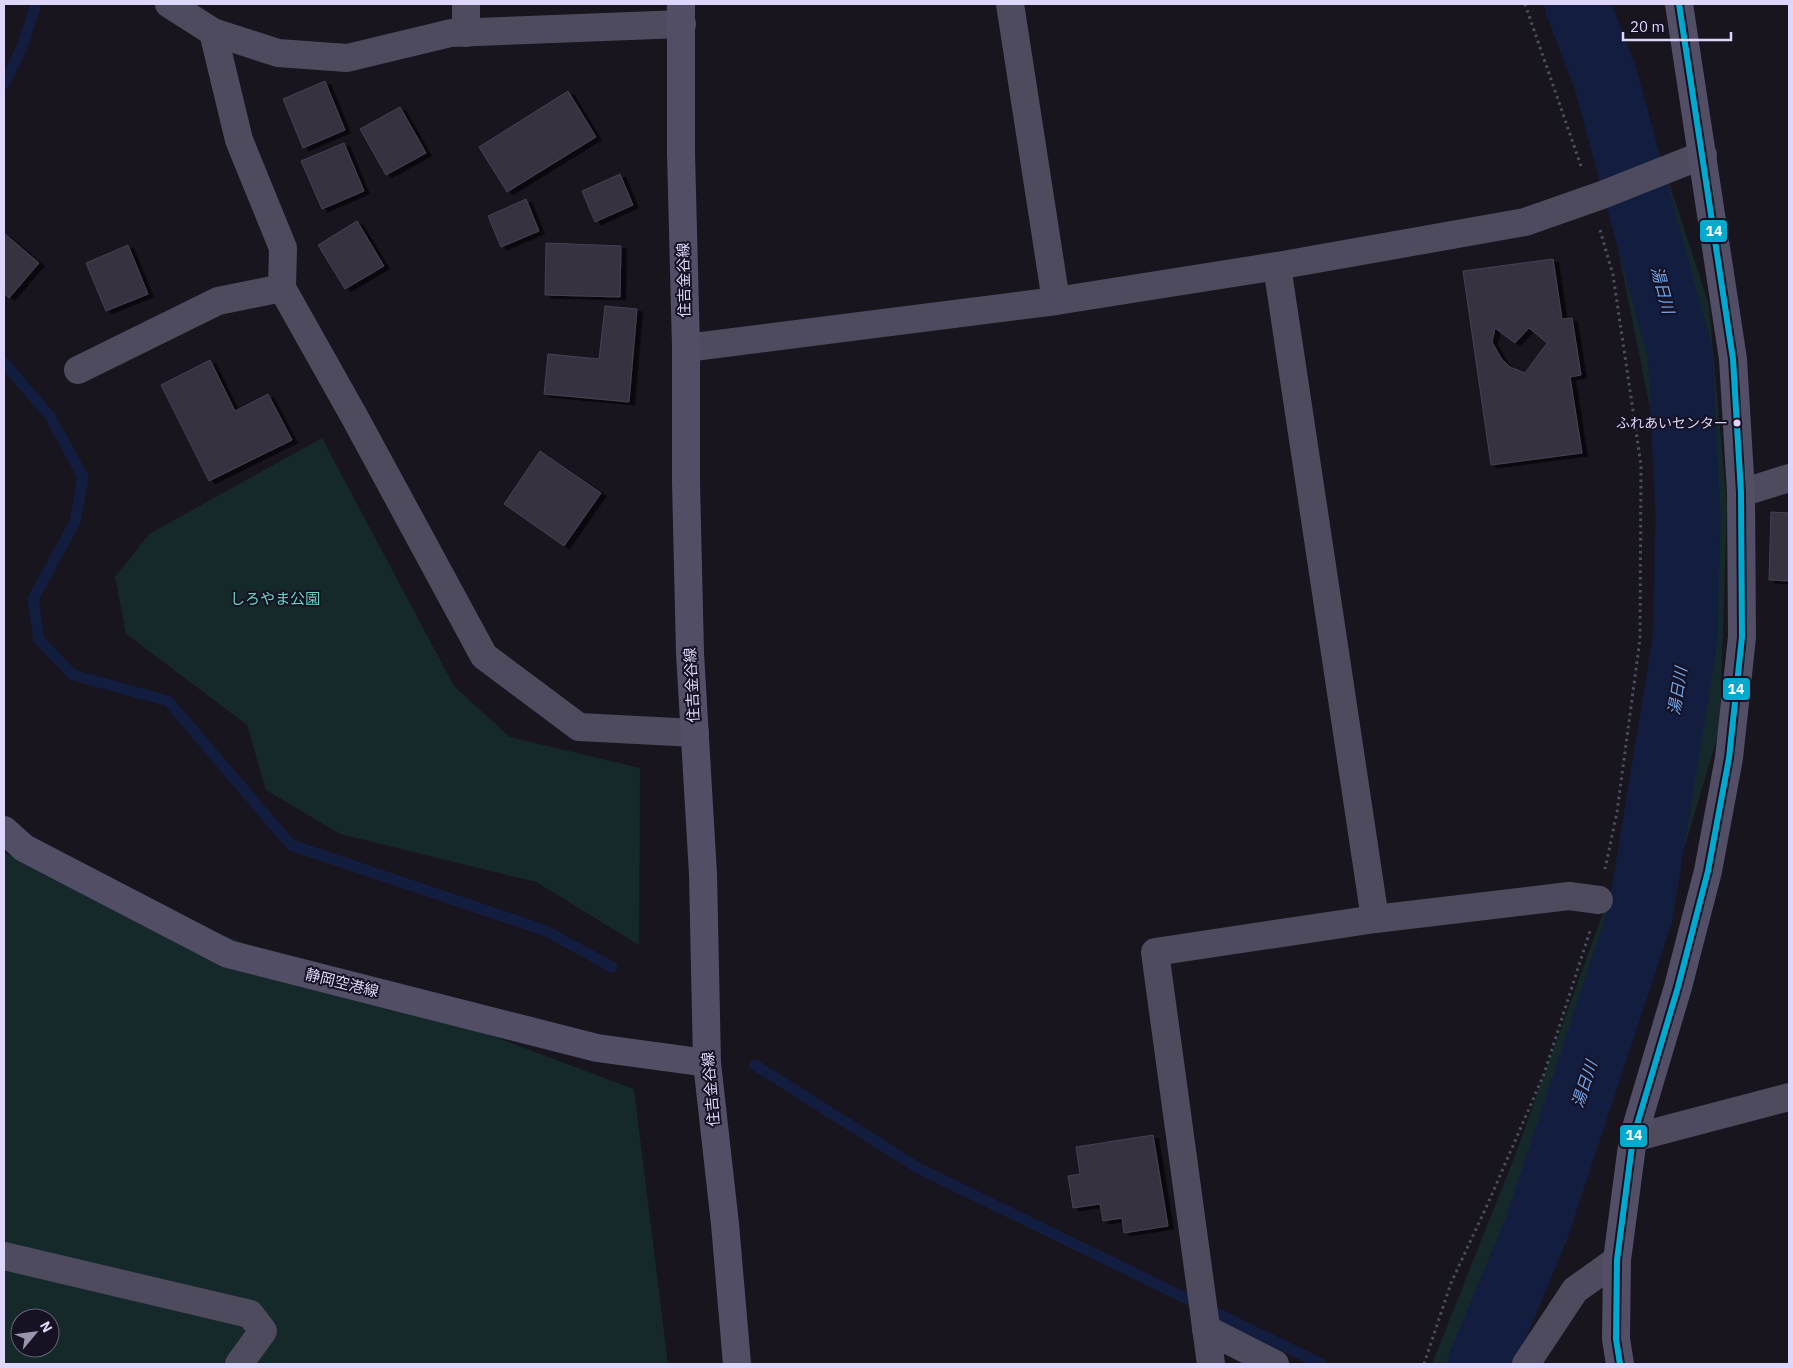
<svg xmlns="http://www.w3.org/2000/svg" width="1793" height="1368" viewBox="0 0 1793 1368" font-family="'IBM Plex Sans','Noto Sans JP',sans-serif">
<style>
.green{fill:#15282a;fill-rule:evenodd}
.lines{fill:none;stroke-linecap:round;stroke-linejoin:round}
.stream{stroke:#121d3f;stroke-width:11}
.river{stroke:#121d3f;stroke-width:65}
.building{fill:#373341;stroke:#454152;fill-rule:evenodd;filter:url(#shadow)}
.path{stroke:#49515f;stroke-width:3;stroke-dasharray:2.5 4;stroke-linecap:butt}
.minor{stroke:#4e4b5f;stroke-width:28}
.secondary{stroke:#524e65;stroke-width:28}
.bus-1-casing{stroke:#161123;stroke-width:10}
.bus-1{stroke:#00a9ce;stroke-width:6}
.bus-dot{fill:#dfd7fb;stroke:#161123;stroke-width:2}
.labels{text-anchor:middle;stroke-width:4;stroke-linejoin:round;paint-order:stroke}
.bus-label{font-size:14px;fill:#dfd7fb;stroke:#161123;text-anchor:end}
.street-label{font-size:15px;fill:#dfd7fb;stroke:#161123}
.park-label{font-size:15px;fill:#6ad4c4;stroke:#161123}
.water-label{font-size:16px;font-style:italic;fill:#70a8f0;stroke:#161123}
.line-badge{stroke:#161123;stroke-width:2}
.badge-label{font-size:14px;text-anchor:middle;font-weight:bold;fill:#fff}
</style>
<defs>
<filter id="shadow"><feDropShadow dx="5.5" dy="3" stdDeviation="0" flood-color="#0009"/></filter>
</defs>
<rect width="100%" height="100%" fill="#18151f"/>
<g class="green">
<polygon points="1549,4 1603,4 1640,94 1709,305 1727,506 1720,728 1641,994 1495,1364 1432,1364 1514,1158 1616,877 1659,665 1662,468 1599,155"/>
<polygon points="322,438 454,686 510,737 640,768 639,945 536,882 340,834 266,790 247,725 126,634 115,577 149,534"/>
<path d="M 4,853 L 634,1089 L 668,1364 L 4,1364 ZM 20,1318 L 50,1318 L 50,1348 L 20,1348 Z"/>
</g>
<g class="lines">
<g class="stream">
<polyline points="4,84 23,45 36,4"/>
<polyline points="4,363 50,416 83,477 75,522 33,599 39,640 73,675 168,701 291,845 544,930 612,967"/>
<polyline points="755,1065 918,1168 1321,1364"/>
</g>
<polyline class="river" points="1480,1364 1536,1230 1640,916 1685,641 1688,516 1680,353 1605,77 1577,4"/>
</g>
<g class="building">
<polygon points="325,81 345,130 303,148 283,99"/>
<polygon points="568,91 596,137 507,192 479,147"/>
<polygon points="400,107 426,153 386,175 360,129"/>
<polygon points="344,143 364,191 322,209 301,161"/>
<polygon points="620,174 633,205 595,222 582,191"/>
<polygon points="526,199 539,231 501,247 488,216"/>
<polygon points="357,221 384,266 345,289 318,245"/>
<polygon points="4,233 39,263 9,298 4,293"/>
<polygon points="546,243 621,246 620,297 545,295"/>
<polygon points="128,245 148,294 106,311 86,263"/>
<path d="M 1553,259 L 1562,319 L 1572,318 L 1581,375 L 1570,377 L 1582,453 L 1491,465 L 1463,271 ZM 1495,328 L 1515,343 L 1529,328 L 1547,343 L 1525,373 L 1510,367 L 1501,358 L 1492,342 Z"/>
<polygon points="605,306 637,309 629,402 544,394 548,354 599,359"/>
<polygon points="210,360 235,411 268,394 292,440 209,481 161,385"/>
<polygon points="540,451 601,493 564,546 504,504"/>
<polygon points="1771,512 1789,513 1789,581 1769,580"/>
<polygon points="1153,1135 1168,1226 1124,1233 1122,1218 1103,1221 1100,1204 1073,1208 1068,1176 1080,1174 1076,1147"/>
</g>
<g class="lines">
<g class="path">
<polyline points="1525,4 1582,169"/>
<polyline points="1600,230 1613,275 1641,465 1640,639 1617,812 1605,869"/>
<polyline points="1424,1364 1451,1283 1489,1201 1544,1074 1590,931"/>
</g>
<g class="minor">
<polyline points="169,4 213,32 278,53 347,58 451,33 682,24"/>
<polyline points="1010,4 1056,301"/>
<polyline points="213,32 239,140 283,248 282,288"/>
<polyline points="466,33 466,4"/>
<polyline points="686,348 1056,301 1277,266 1525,222 1602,195 1703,155"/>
<polyline points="78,370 218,301 282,288 354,416 484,656 579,727 695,733"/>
<polyline points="1741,493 1789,478"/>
<polyline points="1375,919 1569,896 1599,900"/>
<polyline points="1633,1138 1789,1097"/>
<polyline points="4,1256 250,1314 263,1331 239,1364"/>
<polyline points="1206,1329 1275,1364"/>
<polyline points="1211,1364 1155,952 1375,919 1277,266"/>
<polyline points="1526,1364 1575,1290 1617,1260"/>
</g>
<g class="secondary">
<polyline points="681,4 681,153 686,348 686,482 690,653 703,874 707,1063 725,1224 737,1364"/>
<polyline points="4,830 24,848 228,954 597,1048 707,1063"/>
<polyline points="1620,1364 1616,1339 1617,1260 1633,1138 1678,987 1708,871 1729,758 1742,637 1741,493 1733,359 1679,4"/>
</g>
<g class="bus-1-casing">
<polyline id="bus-1" points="1620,1364 1616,1339 1617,1260 1633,1138 1678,987 1708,871 1729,758 1742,637 1741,493 1733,359 1679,4"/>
</g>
<use href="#bus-1" class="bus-1"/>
</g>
<circle class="bus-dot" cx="1737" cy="423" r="4.5"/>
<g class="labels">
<g class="bus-label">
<text x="1728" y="428">ふれあいセンター</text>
</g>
<g class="street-label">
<text transform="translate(684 280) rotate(-91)" y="5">住吉金谷線</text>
<text transform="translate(692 685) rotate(-93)" y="5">住吉金谷線</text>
<text transform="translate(342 983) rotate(14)" y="5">静岡空港線</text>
<text transform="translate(711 1089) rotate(-95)" y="5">住吉金谷線</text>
</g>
<g class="park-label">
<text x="275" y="604">しろやま公園</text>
</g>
<g class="water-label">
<text transform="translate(1663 290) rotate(75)" y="6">湯日川</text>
<text transform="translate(1677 691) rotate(-81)" y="6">湯日川</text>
<text transform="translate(1584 1084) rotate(-72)" y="6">湯日川</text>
</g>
</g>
<g class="line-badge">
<rect x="1699" y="219" width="29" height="24" rx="5" fill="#00a9ce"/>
<rect x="1722" y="677" width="29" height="24" rx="5" fill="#00a9ce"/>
<rect x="1619" y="1124" width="29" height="24" rx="5" fill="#00a9ce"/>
</g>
<g class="badge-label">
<text x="1714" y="236">14</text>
<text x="1736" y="694">14</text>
<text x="1634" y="1140">14</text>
</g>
<rect width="1793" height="1368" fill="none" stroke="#dfd7fb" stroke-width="10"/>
<g transform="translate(35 1333) rotate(61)"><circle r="24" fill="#161123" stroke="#666079"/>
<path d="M0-4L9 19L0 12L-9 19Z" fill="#9993ae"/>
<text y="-8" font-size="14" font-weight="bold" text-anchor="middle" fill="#dfd7fb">N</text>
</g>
<path d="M1623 32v8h108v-8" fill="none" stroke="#dfd7fb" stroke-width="2.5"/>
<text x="1630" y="32" font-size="15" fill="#dfd7fb" stroke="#161123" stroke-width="4" paint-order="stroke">20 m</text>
</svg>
